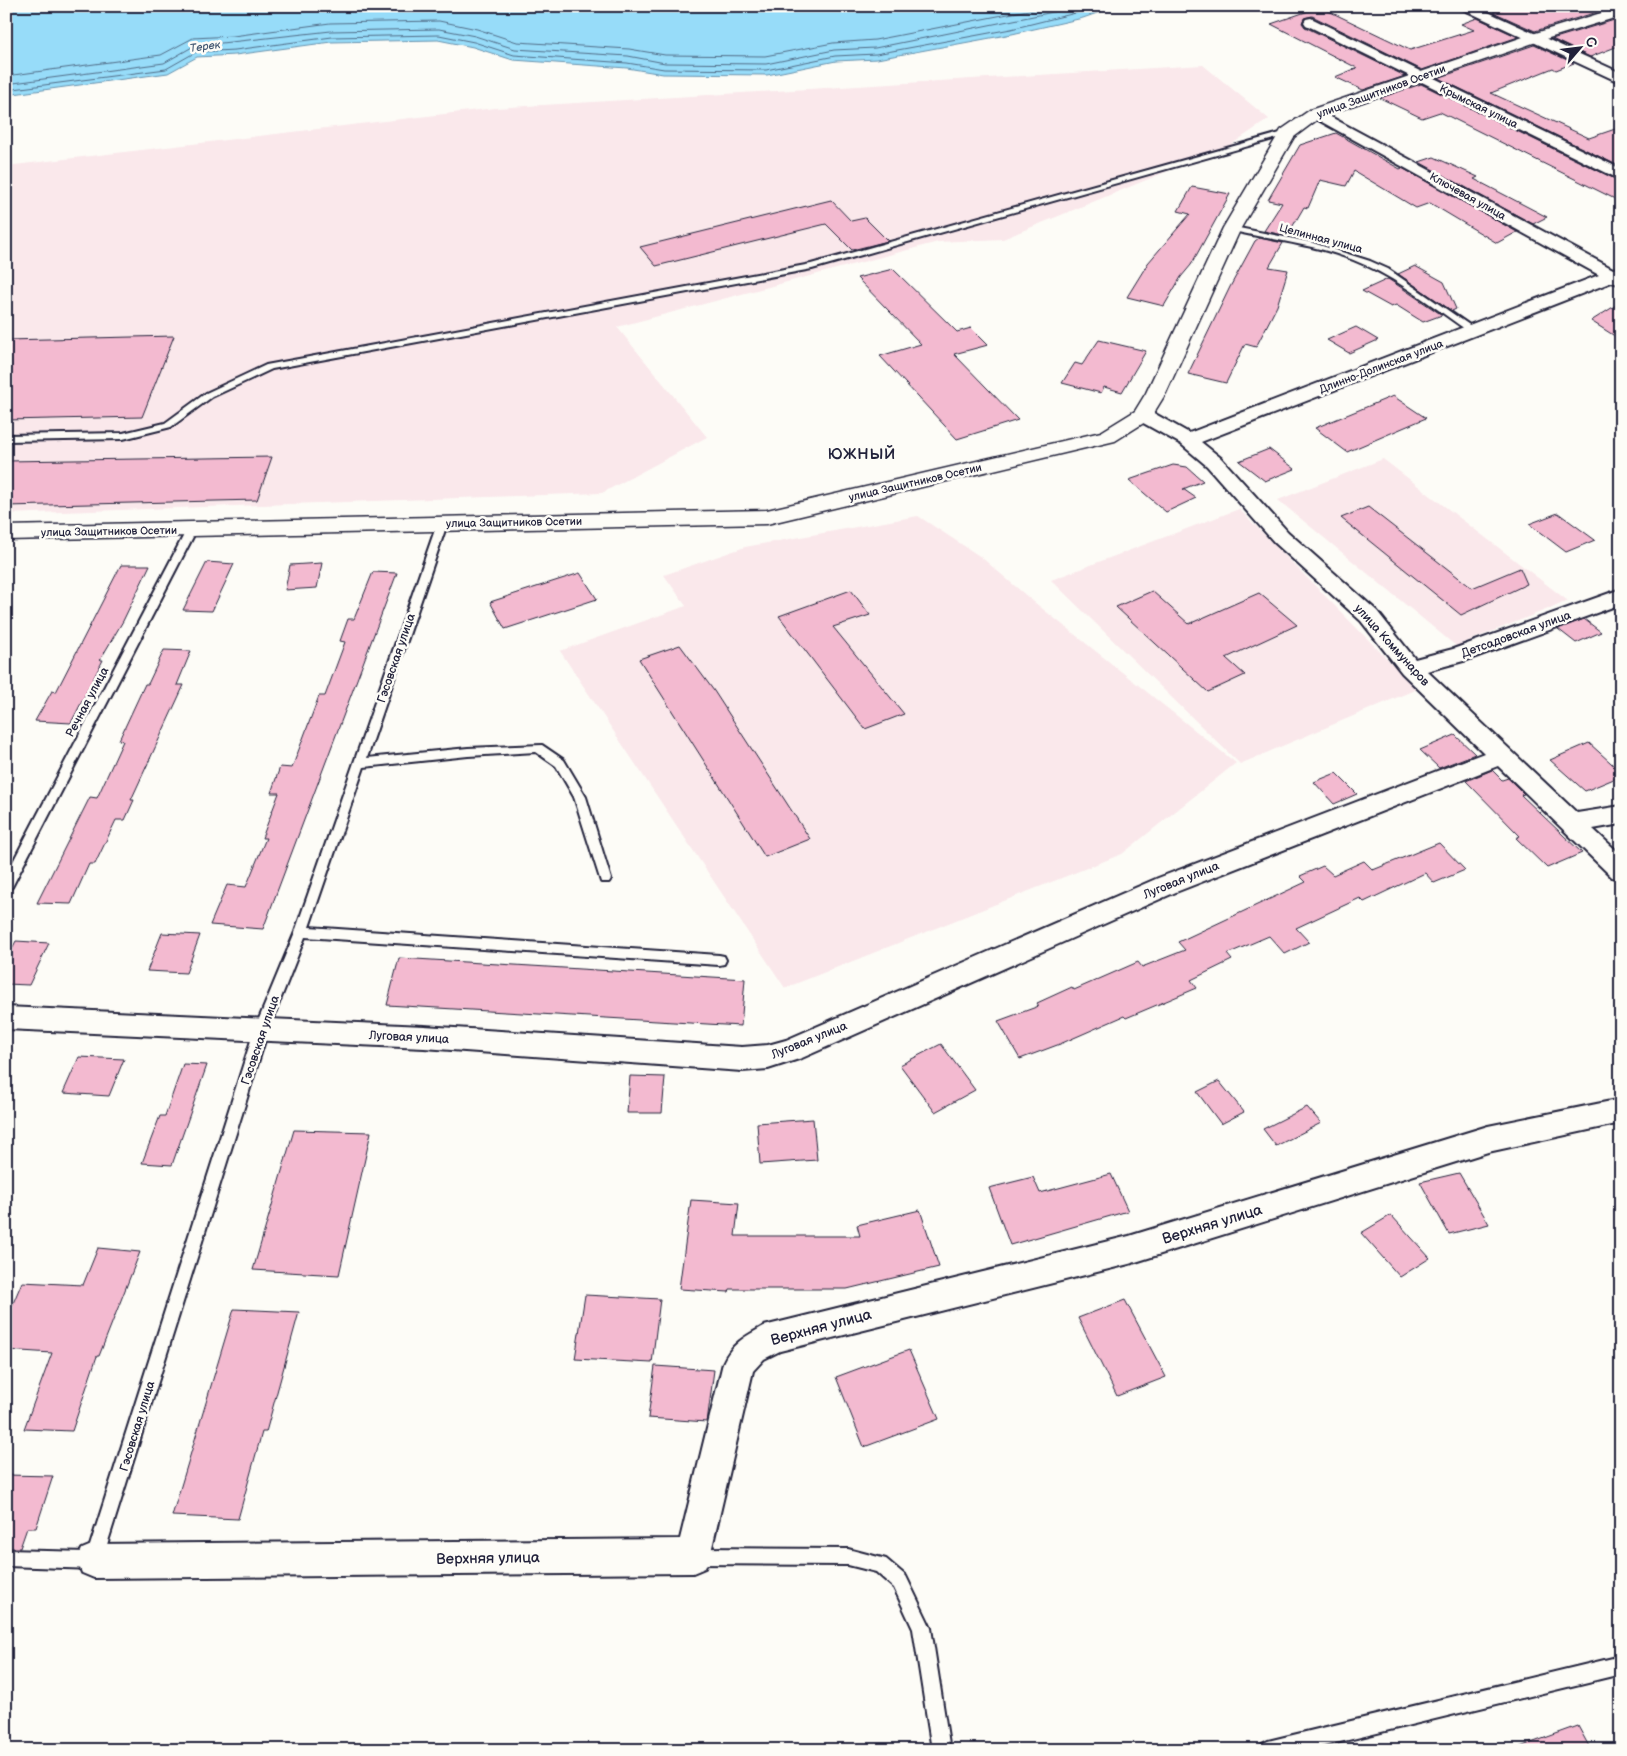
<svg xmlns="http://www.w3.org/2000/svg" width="1627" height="1756" viewBox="0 0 1627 1756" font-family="'Balsamiq Sans',sans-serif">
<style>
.built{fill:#fae8eb}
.water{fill:#97dcf9;stroke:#6892ad}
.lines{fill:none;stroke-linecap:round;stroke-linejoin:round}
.shore{stroke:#516c87;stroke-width:1}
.building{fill:#f3bad0;stroke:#22223b}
.lane-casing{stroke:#22223b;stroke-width:4}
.street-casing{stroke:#22223b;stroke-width:4}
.secondary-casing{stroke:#22223b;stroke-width:3}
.lane{fill:#fdfcf7;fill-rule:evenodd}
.street{fill:#fdfcf7;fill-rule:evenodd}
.secondary{fill:#fdfcf7;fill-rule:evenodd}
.labels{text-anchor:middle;stroke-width:5;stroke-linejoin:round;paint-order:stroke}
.far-water-label{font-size:11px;font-style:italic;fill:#455a74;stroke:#fdfcf7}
.far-street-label{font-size:11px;fill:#22223b;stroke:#fdfcf7}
.street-label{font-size:12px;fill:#22223b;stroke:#fdfcf7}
.far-district-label{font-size:15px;font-weight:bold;letter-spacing:1px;fill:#22223b;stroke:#fdfcf7}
.near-street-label{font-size:15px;fill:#22223b;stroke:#fdfcf7}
</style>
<rect width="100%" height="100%" fill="#fdfcf7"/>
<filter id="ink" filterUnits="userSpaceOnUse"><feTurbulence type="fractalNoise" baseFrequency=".02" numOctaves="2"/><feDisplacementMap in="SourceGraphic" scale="10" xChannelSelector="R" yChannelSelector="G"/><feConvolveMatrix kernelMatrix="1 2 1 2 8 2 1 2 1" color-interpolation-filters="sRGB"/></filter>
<g filter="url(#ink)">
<g class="built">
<polygon points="1203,65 1269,119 1229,146 1003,239 938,242 617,327 707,437 602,493 6,514 6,166 495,108"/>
<polygon points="1383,459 1568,601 1456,646 1278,500"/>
<polygon points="1239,509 1417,689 1240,764 1051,580"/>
<polygon points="918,516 981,557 1029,598 1236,763 1122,854 785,988 560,651 686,606 664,575 745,547"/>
</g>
<polygon class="water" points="6,6 1117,6 1083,18 1012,34 877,59 836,61 767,75 663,74 627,68 513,60 473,47 438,40 331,42 235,55 197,57 168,73 6,95"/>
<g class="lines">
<g class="shore">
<polyline points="6,76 161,55 193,38 233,36 330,23 439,21 477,29 517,42 629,49 665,55 765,56 833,43 875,40 1049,6"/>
<polyline points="6,84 164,63 194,46 331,31 439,29 475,36 515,49 628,56 665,63 766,64 834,50 875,48 1083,6"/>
<polyline points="6,90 166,69 196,52 235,50 332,37 439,35 474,42 514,55 627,63 664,69 766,70 835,56 876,54 1011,29 1104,6"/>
</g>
</g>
<g class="building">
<polygon points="1511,6 1617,6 1535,31 1493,12"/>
<polygon points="1320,7 1410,50 1474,30 1461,24 1477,18 1518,37 1422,70 1312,16 1304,18 1302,23 1305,27 1405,76 1363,90 1335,77 1357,68 1271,24"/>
<polygon points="1621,18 1621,45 1590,57 1552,39"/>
<polygon points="1534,45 1574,63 1556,70 1553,68 1491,93 1589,138 1621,127 1621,167 1438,78"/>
<polygon points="1421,84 1621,182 1621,202 1440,112 1422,118 1380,98"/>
<polygon points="1336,133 1400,169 1402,168 1517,232 1497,243 1430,203 1416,208 1354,171 1346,186 1320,180 1308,208 1304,207 1287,236 1264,231 1282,203 1268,200 1300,145"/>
<polygon points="1434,157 1478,177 1474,179 1547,217 1533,224 1419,162"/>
<polygon points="1192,187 1230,194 1191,265 1181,277 1164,306 1127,297 1148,263 1190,214 1178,211"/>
<polygon points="831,200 851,221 865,218 888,241 852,250 826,224 656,266 640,247"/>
<polygon points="1259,238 1283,243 1269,267 1288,270 1277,306 1256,347 1245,344 1226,383 1188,374 1230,287 1255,241"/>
<polygon points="1415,266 1444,282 1456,309 1452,311 1398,274"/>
<polygon points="893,269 957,332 971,328 988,345 954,354 1018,420 957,439 880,356 921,344 857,278"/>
<polygon points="1388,279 1405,290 1442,315 1423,322 1396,305 1391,307 1362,291"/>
<polygon points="1621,302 1621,340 1591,321"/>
<polygon points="1356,327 1378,340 1349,353 1327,340"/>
<polygon points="174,336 142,417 6,420 6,340"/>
<polygon points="1099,340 1146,351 1122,392 1104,387 1101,393 1062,383 1075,363 1082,365"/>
<polygon points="1393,396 1426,418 1347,452 1315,428"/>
<polygon points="1269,449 1295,469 1265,481 1239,461"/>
<polygon points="272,457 257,500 6,506 6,461"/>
<polygon points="1173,465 1187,467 1203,481 1183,489 1196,498 1166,512 1129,480"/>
<polygon points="1368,507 1472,588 1520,568 1527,584 1461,615 1341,518"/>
<polygon points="1558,513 1595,540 1566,552 1529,524"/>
<polygon points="207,562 234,564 212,611 183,610"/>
<polygon points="322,563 317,588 285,590 290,565"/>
<polygon points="121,565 150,565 123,621 100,660 103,660 71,723 35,721 52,691 56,692"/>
<polygon points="373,572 397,573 263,929 210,925 227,885 246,887 266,838 262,838 279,793 271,793 280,767 292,768 319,696 325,696 345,642 340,641 348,619 354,619"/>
<polygon points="580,573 597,599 505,629 490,602"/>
<polygon points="851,590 870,615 833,627 904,714 865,729 779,616"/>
<polygon points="1152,591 1189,624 1259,593 1297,625 1226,658 1245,675 1208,692 1116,607"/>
<polygon points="1584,619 1601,632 1576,643 1558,629"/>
<polygon points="680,645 714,691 810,839 765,857 639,659"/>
<polygon points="164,650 191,651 177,685 184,685 131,800 134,800 125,820 116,820 95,864 89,864 71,904 37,903 90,797 97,798 123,741 119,740 145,684 148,684"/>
<polygon points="1455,735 1475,754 1439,768 1420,750"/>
<polygon points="1589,743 1621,772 1621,776 1585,791 1550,760"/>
<polygon points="1492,770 1502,780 1508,778 1524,794 1521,795 1582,853 1547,868 1516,838 1520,836 1466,781"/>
<polygon points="1336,773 1357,794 1334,804 1314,782"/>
<polygon points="1439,843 1465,870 1434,883 1425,873 1364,902 1360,898 1296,928 1309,942 1285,954 1269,936 1227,954 1232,960 1191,980 1197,988 1126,1018 1124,1016 1060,1044 1020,1059 998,1021 1039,1006 1037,1003 1072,987 1074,990 1138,962 1142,967 1185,950 1178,942 1306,882 1300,876 1323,866 1333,875 1364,861 1373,870"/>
<polygon points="162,933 200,935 186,973 147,971"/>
<polygon points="16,941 49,943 29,985 6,984 6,960"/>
<polygon points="399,958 745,979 741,1026 387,1005"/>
<polygon points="941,1044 975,1090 935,1112 900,1065"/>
<polygon points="79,1057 124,1059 109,1096 63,1093"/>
<polygon points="183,1064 207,1065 172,1165 142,1163 160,1116 165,1116"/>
<polygon points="630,1076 665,1077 662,1113 627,1113"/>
<polygon points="1219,1081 1244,1112 1221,1124 1197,1092"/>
<polygon points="1307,1107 1321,1123 1276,1146 1263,1129"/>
<polygon points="813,1119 817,1160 760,1164 757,1123"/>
<polygon points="294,1130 371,1132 339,1275 253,1270"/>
<polygon points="1459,1173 1489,1224 1449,1234 1420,1182"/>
<polygon points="1111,1174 1128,1211 1010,1245 989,1188 1033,1177 1040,1193"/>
<polygon points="691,1200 739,1203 735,1236 860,1236 857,1225 920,1210 939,1267 847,1289 730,1289 729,1292 679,1289"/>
<polygon points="1391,1215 1430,1258 1400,1277 1361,1233"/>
<polygon points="98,1248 140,1252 99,1356 97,1356 72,1431 24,1429 52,1353 6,1350 6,1320 22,1282 83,1285"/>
<polygon points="585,1295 660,1299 652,1363 575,1359"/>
<polygon points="1125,1300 1166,1377 1117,1396 1078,1318"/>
<polygon points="234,1309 299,1312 266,1432 262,1432 238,1519 172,1516"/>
<polygon points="909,1350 939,1419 864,1447 836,1377"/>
<polygon points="655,1366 714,1370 707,1422 648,1418"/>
<polygon points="6,1475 53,1476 36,1528 27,1528 20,1548 6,1548"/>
<polygon points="1578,1726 1591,1750 1520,1750 1520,1747"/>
</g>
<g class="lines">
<g class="lane-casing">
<g id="lane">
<polygon points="1284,132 1291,134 812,269 272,369 212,397 171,427 123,439 6,441 6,435 123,433 165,423 206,393 266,365 811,264"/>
<path d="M 1229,226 L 1310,242 L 1370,261 L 1388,269 L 1478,331 L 1471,333 C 1437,310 1403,282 1365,265 C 1322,245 1275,241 1229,230 Z"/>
<polygon points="442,521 447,524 367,758 468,748 542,745 564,760 586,797 611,879 609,882 601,882 574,797 556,766 536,752 468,756 364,767 309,927 719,955 724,956 726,960 724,964 719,965 305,937 268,1031 100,1567 94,1569 6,1566 6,1550 88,1552 254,1031 295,932 437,524"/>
<polygon points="192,526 197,529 12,887 6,892 6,875 187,529"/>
<polygon points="693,1548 848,1549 886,1559 906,1576 931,1628 950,1750 932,1750 913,1629 894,1588 876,1572 848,1565 693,1564 687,1562 685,1556 687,1550"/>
<polygon points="1621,1656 1621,1674 1307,1750 1259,1750 1262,1744 1268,1741"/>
</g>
</g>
<g class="street-casing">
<g id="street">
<polygon points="1456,6 1475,6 1621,73 1621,83"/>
<polygon points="1311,18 1621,169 1621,180 1306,25 1304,22 1306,19"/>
<polygon points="1316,109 1613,269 1621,267 1621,285 1612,282 1201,442 1221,458 1288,532 1377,611 1415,659 1453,649 1621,589 1621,604 1467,660 1427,671 1577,813 1621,806 1621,824 1593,829 1621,855 1621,880 1612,877 1498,766 1176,892 802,1058 768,1069 742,1071 424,1048 6,1029 6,1007 424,1026 742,1047 768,1045 786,1040 1158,878 1484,753 1402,673 1361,621 1274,542 1207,466 1181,444 1136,419 1134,415 1136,411 1150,411 1189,433 1599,275 1311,116 1309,113 1311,110"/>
<path d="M 1621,1099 L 1621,1123 L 1488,1152 L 1129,1264 L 780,1351 L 764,1359 L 753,1371 L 710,1556 L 705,1568 L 693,1573 L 94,1578 L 82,1573 L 77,1561 L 82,1549 L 94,1544 L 680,1539 L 723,1363 C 732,1343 746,1336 764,1326 L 1129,1236 L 1488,1126 Z"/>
</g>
</g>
<g class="secondary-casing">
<polygon id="secondary" points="1621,7 1621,16 1539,41 1322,116 1294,137 1241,228 1166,393 1150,419 1115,441 767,524 6,540 6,526 767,510 1101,432 1135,411 1146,393 1223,228 1281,130 1310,110 1529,35"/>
</g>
<use href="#lane" class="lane"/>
<use href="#street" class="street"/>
<use href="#secondary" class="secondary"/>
</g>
</g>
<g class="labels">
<g class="far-water-label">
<text transform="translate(205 46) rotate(-8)" y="4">Терек</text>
</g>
<g class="far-street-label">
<text transform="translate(1381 91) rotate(-20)" y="4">улица Защитников Осетии</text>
<text transform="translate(1479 106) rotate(26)" y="4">Крымская улица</text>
<text transform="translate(1468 196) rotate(29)" y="4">Ключевая улица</text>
<text transform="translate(1321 238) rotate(15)" y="4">Целинная улица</text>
<text transform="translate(1381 366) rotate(-21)" y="4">Длинно-Долинская улица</text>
<text transform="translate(915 482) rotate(-13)" y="4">улица Защитников Осетии</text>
<text transform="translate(514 522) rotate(-1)" y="4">улица Защитников Осетии</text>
<text transform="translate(109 531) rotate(-1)" y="4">улица Защитников Осетии</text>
</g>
<g class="street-label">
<text transform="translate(1516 634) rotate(-20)" y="4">Детсадовская улица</text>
<text transform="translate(1392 645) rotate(48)" y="4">улица Коммунаров</text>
<text transform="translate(396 658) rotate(-71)" y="4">Гэсовская улица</text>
<text transform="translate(87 702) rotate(-62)" y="4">Речная улица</text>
<text transform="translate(1181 880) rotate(-22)" y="4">Луговая улица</text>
<text transform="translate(409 1037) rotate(3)" y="4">Луговая улица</text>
<text transform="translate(260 1040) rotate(-71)" y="4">Гэсовская улица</text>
<text transform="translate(809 1040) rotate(-22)" y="4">Луговая улица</text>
<text transform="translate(137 1426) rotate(-73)" y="4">Гэсовская улица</text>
</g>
<g class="far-district-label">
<text x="862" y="459">ЮЖНЫЙ</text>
</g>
<g class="near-street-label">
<text transform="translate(1212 1224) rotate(-17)" y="5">Верхняя улица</text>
<text transform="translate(821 1327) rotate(-15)" y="5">Верхняя улица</text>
<text transform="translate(488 1558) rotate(-1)" y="5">Верхняя улица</text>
</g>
</g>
<rect width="1627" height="1756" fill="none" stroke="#fdfcf7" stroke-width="25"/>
<rect x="12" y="12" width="1602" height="1731" fill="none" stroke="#22223b" stroke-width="2" filter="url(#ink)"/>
<g transform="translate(1580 48) rotate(62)" stroke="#fdfcf7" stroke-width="4" paint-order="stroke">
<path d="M0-4L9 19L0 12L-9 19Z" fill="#22223b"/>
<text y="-8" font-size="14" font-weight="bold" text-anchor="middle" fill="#22223b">С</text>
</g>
</svg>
